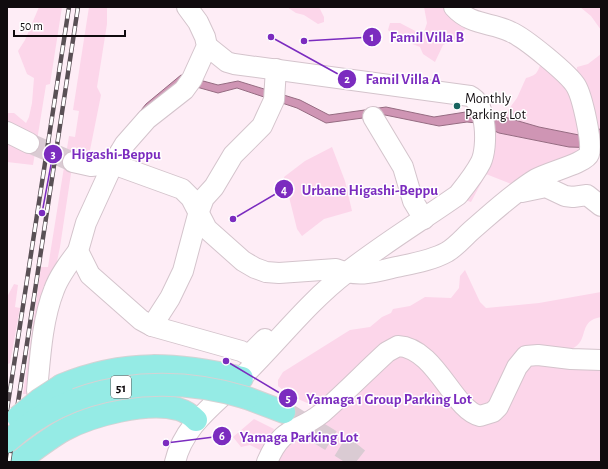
<svg xmlns="http://www.w3.org/2000/svg" width="608" height="469" viewBox="0 0 608 469" font-family="'Alegreya Sans',sans-serif">
<style>
.green{fill:#fcd6ea}
.water{fill:#cf95b4;stroke:#966c82}
.lines{fill:none;stroke-linecap:round;stroke-linejoin:round}
.minor-tunnel{stroke:#dacbd3;stroke-width:20;stroke-dasharray:20 10;stroke-linecap:butt}
.major-tunnel{stroke:#dacbd3;stroke-width:22;stroke-dasharray:22 11;stroke-linecap:butt}
.minor-casing{stroke:#d4c4cc;stroke-width:22}
.major-casing{stroke:#d4d3d4;stroke-width:24}
.minor{stroke:#fff;stroke-width:20}
.major{stroke:#95ebe5;stroke-width:22}
.rail-casing{stroke:#595055;stroke-width:4.5}
.rail{stroke:#fff;stroke-width:3;stroke-dasharray:9;stroke-linecap:butt}
.major-bridge-casing{stroke:#d4d3d4;stroke-width:24;stroke-linecap:butt}
.major-bridge{stroke:#95ebe5;stroke-width:22}
.poi-dot{fill:#18645f;stroke:#fff;stroke-width:1.5}
.labels{text-anchor:middle;stroke-width:3;stroke-linejoin:round;paint-order:stroke}
.shield{fill:#fff;stroke:#585456;stroke-width:1}
.shield-label{font-size:13px;font-weight:bold;fill:#100b0e}
.poi-label{font-size:14px;fill:#100b0e;stroke:#fff;text-anchor:start}
.leader{fill:none;stroke:#7b2cbf;stroke-width:1.5}
.callout-dot{fill:#7b2cbf;stroke:#fff;stroke-width:1.5}
.mark-label{font-size:12px;text-anchor:middle;font-weight:bold;fill:#fff}
.callout-label{font-size:15px;text-anchor:middle;font-weight:bold;fill:#7b2cbf;stroke:#fff;stroke-width:3;stroke-linejoin:round;paint-order:stroke}
</style>
<rect width="100%" height="100%" fill="#feedf6"/>
<g class="green">
<polygon points="39,7 62,7 50,84 46,85 33,165 7,162 7,113 14,113 26,123 29,117 32,103 34,78 27,74 18,51 25,40"/>
<polygon points="89,7 107,7 107,24 97,87 101,95 89,155 75,147 60,247 29,394 23,394 41,267 48,267 69,136 75,137 79,111 73,110"/>
<polygon points="287,7 319,7 324,17 324,22 318,24 304,15 296,13"/>
<polygon points="424,7 449,7 468,26 456,39 443,45 435,62 423,54 420,47 395,37 388,30 390,23 400,23 423,35 427,23"/>
<polygon points="580,7 601,7 601,30 591,16"/>
<polygon points="601,54 601,129 593,130 576,76 577,67 588,64"/>
<path d="M 541,63 L 574,94 L 584,136 L 539,127 L 503,117 L 517,98 L 526,78 C 537,75 537,73 541,63 Z"/>
<polygon points="490,130 499,133 569,147 584,148 537,174 525,173 511,184 486,174 471,202 465,200"/>
<polygon points="332,147 345,181 352,211 324,219 302,236 297,229 284,177 305,161"/>
<path d="M 465,270 L 480,302 L 486,308 L 539,303 L 601,292 L 601,317 C 578,321 589,338 575,347 C 558,359 534,359 515,362 L 484,411 L 411,344 L 314,406 L 289,395 L 278,386 L 278,380 L 283,372 L 350,330 L 370,327 L 382,317 L 391,313 L 393,309 L 410,306 L 425,297 L 451,298 L 459,288 L 460,276 Z"/>
<polygon points="14,284 18,285 15,307 20,308 10,363 8,364 7,297"/>
<polygon points="405,351 476,421 526,361 601,366 601,462 272,462 277,450 390,357"/>
<polygon points="254,419 274,429 266,453 250,445 241,447 233,437"/>
</g>
<polygon class="water" points="181,75 218,85 238,81 300,100 329,115 386,107 434,117 472,111 489,117 501,116 539,127 584,136 593,130 601,129 601,148 569,147 499,133 477,123 467,122 439,126 385,115 326,123 297,108 237,88 218,93 193,86 110,158 85,158 107,152 146,104"/>
<g class="lines">
<polyline class="minor-tunnel" points="29,143 73,162"/>
<polyline class="major-tunnel" points="284,412 348,451 362,462"/>
<g class="minor-casing">
<g id="minor">
<polyline points="187,7 198,22 205,37 207,46 192,79 184,90 147,119 125,144 113,164 86,223 78,251 90,275 141,320 152,326 241,351 249,355 265,339"/>
<polyline points="373,117 403,167 413,201 424,219"/>
<polyline points="7,132 29,143"/>
<path d="M 73,162 L 91,166 L 113,164 L 182,189 L 191,198 L 207,229 L 243,261 L 255,268 L 266,272 L 279,273 L 336,269 C 357,277 372,273 392,268 C 410,264 431,261 447,252 C 457,246 464,237 472,230 C 493,212 513,193 536,179 C 548,172 586,163 589,154 C 593,143 582,96 576,86 C 569,74 525,38 511,32 C 492,22 471,26 454,7"/>
<polyline points="522,192 546,187 565,196 573,197 587,195 601,206"/>
<polyline points="152,326 170,298 183,271 199,211 204,198 214,187 233,155 262,126 274,100 276,69"/>
<path d="M 37,391 C 40,359 42,320 54,290 C 59,276 69,263 78,251"/>
<path d="M 175,462 C 184,424 216,404 241,378 C 277,343 307,303 346,273 C 381,245 421,221 458,195 C 466,185 475,174 481,162 C 488,147 487,104 470,96 L 234,64 L 227,62 L 207,46"/>
<path d="M 267,462 C 283,424 296,434 322,413 C 345,393 365,372 387,352 L 398,346 C 436,348 453,410 480,416 L 493,412 L 498,407 L 517,367 L 526,356 L 538,355 L 571,359 L 601,360"/>
</g>
</g>
<g class="major-casing">
<g id="major">
<path d="M 62,385 C 125,359 177,363 242,378"/>
<polyline points="247,398 284,412"/>
<path d="M 18,462 C 33,451 48,439 64,430 C 92,415 146,401 178,409 C 185,411 191,415 196,420"/>
</g>
</g>
<use href="#minor" class="minor"/>
<use href="#major" class="major"/>
<g class="rail-casing">
<g id="rail">
<polyline points="7,410 69,7"/>
<polyline points="9,462 78,7"/>
</g>
</g>
<use href="#rail" class="rail"/>
<g class="major-bridge-casing">
<g id="major-bridge">
<polyline points="18,417 39,400 62,385"/>
<path d="M 7,442 C 72,382 165,373 247,398"/>
</g>
</g>
<use href="#major-bridge" class="major-bridge"/>
</g>
<circle class="poi-dot" cx="457" cy="106" r="4"/>
<g class="labels">
<rect class="shield" x="111" y="376" width="20" height="22" rx="3"/>
<g class="shield-label">
<text x="121" y="392">51</text>
</g>
<g class="poi-label">
<text x="465" y="103">Monthly<tspan x="465" dy="16">Parking Lot</tspan></text>
</g>
</g>
<path class="leader" d="M304 41L372 37M271 37L347 79M42 213L53 154M233 219L284 189M226 361L288 398M166 443L222 436"/>
<g class="callout-dot">
<circle cx="304" cy="41" r="4"/>
<circle cx="271" cy="37" r="4"/>
<circle cx="42" cy="213" r="4"/>
<circle cx="233" cy="219" r="4"/>
<circle cx="226" cy="361" r="4"/>
<circle cx="166" cy="443" r="4"/>
<circle cx="372" cy="37" r="10"/>
<circle cx="347" cy="79" r="10"/>
<circle cx="53" cy="154" r="10"/>
<circle cx="284" cy="189" r="10"/>
<circle cx="288" cy="398" r="10"/>
<circle cx="222" cy="436" r="10"/>
</g>
<g class="mark-label">
<text x="372" y="41">1</text>
<text x="347" y="83">2</text>
<text x="53" y="158">3</text>
<text x="284" y="194">4</text>
<text x="288" y="402">5</text>
<text x="222" y="440">6</text>
</g>
<g class="callout-label">
<text x="427" y="42">Famil Villa B</text>
<text x="403" y="84">Famil Villa A</text>
<text x="116" y="159">Higashi-Beppu</text>
<text x="370" y="195">Urbane Higashi-Beppu</text>
<text x="389" y="404">Yamaga 1 Group Parking Lot</text>
<text x="299" y="442">Yamaga Parking Lot</text>
</g>
<rect width="608" height="469" fill="none" stroke="#100b0e" stroke-width="16"/>
<path d="M14 30v6h111v-6" fill="none" stroke="#100b0e" stroke-width="2"/>
<text x="20" y="30" font-size="12" fill="#100b0e" stroke="#ffffff" stroke-width="3" paint-order="stroke">50 m</text>
</svg>
